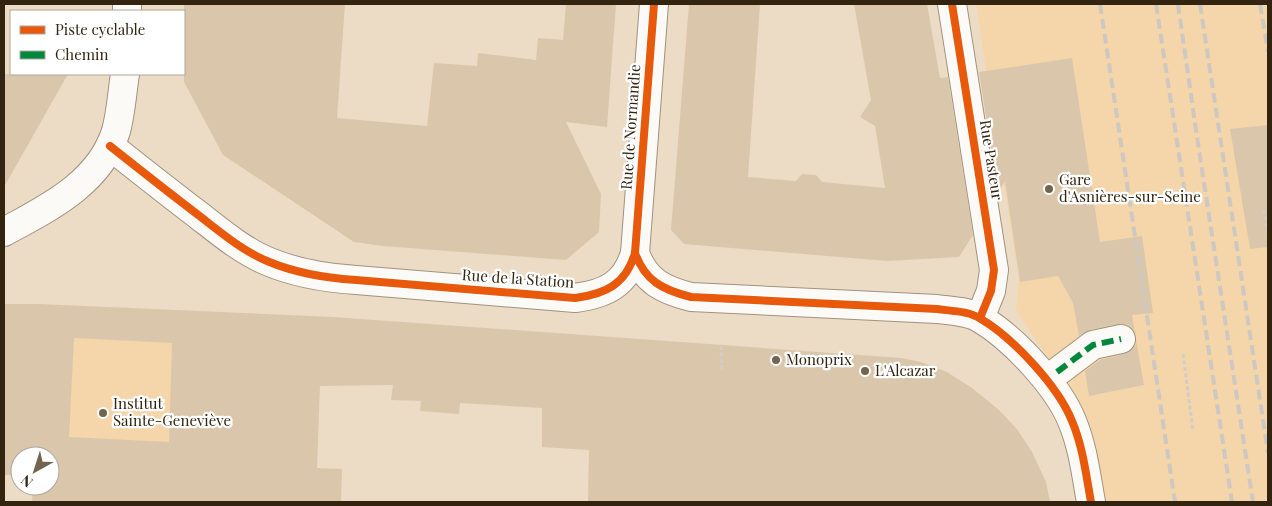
<svg xmlns="http://www.w3.org/2000/svg" width="1272" height="506" viewBox="0 0 1272 506" font-family="'Playfair Display',serif">
<style>
.built{fill:#f4d6aa}
.building{fill:#dac7ab;fill-rule:evenodd}
.lines{fill:none;stroke-linecap:round;stroke-linejoin:round}
.minor-casing{stroke:#a0927e;stroke-width:30}
.major-casing{stroke:#a0927e;stroke-width:30}
.path{stroke:#d2cec7;stroke-width:3;stroke-dasharray:4 2.5;stroke-linecap:butt}
.minor{stroke:#fcfaf6;stroke-width:28}
.major{stroke:#fcfaf6;stroke-width:28}
.rail{stroke:#cdc8c1;stroke-width:4;stroke-dasharray:10 5;stroke-linecap:butt}
.quiet{stroke:#00873e;stroke-width:6;stroke-dasharray:12 6;stroke-linecap:butt}
.cycleway-casing{stroke:#fff;stroke-width:11}
.cycleway{stroke:#e8590c;stroke-width:8}
.poi-dot{fill:#73644f;stroke:#fff;stroke-width:2}
.labels{text-anchor:middle;stroke-width:4.5;stroke-linejoin:round;paint-order:stroke}
.street-label{font-size:15px;fill:#32240f;stroke:#fff}
.poi-label{font-size:15px;fill:#32240f;stroke:#fff;text-anchor:start}
</style>
<rect width="100%" height="100%" fill="#ecdcc5"/>
<g class="built">
<polygon points="976,4 1268,4 1268,502 1094,502 1073,395 1016,311 1019,280"/>
<polygon points="40,304 174,310 167,502 32,502 33,486 50,486 50,456"/>
</g>
<g class="building">
<polygon points="184,4 345,4 337,118 427,126 434,63 477,66 478,53 536,60 538,38 563,40 566,4 616,4 607,127 566,122 601,194 599,232 566,260 383,246 354,242 223,155 184,82"/>
<polygon points="689,4 760,4 748,177 796,181 802,174 816,175 822,182 885,188 875,126 860,117 871,100 854,4 927,4 940,78 948,77 973,235 959,257 887,261 684,244 671,230"/>
<polygon points="1072,58 1100,242 1142,236 1153,313 1132,315 1135,333 1132,328 1126,324 1118,324 1090,330 1079,336 1073,303 1058,276 1020,282 1005,181 998,193 979,72"/>
<polygon points="4,74 68,74 4,187"/>
<polygon points="1268,125 1268,247 1250,249 1230,129"/>
<path d="M 4,304 L 38,304 L 333,317 L 902,358 L 921,362 L 947,372 L 972,388 L 999,410 L 1017,429 L 1032,452 L 1046,482 L 1050,502 L 588,502 L 589,450 L 542,447 L 542,408 L 460,403 L 459,414 L 420,411 L 421,401 L 391,400 L 393,385 L 320,386 L 317,468 L 342,469 L 341,502 L 32,502 L 33,486 L 50,486 L 50,456 L 20,456 L 20,475 L 4,475 ZM 74,338 L 172,343 L 169,442 L 69,437 Z"/>
<polygon points="1136,340 1144,385 1089,396 1085,371 1100,360 1124,354 1131,351 1136,344"/>
</g>
<g class="lines">
<g class="minor-casing">
<g id="minor">
<polyline points="952,4 994,270 991,291 980,318"/>
<path d="M 110,146 C 139,169 168,192 197,214 C 219,231 241,250 267,261 C 295,273 325,278 356,280 L 575,298 C 606,294 626,284 635,253 L 654,4"/>
<path d="M 635,253 C 645,281 663,290 691,297 L 937,309 C 951,311 969,311 981,319 C 1013,338 1058,386 1072,421 C 1083,447 1086,475 1091,502"/>
<polyline points="1057,372 1093,345 1121,339"/>
</g>
</g>
<g class="major-casing">
<g id="major">
<polyline points="127,11 127,4"/>
<path d="M 4,232 C 48,208 100,183 116,131 C 121,113 122,93 125,74"/>
</g>
</g>
<g class="path">
<polyline points="1264,210 1268,235"/>
<polyline points="721,346 722,372"/>
<polyline points="1183,354 1193,431"/>
</g>
<use href="#minor" class="minor"/>
<use href="#major" class="major"/>
<g class="rail">
<polyline points="1100,4 1175,502"/>
<polyline points="1156,4 1232,502"/>
<polyline points="1178,4 1197,137 1253,502"/>
<polyline points="1200,4 1268,453"/>
<polyline points="1260,4 1268,52"/>
</g>
<polyline class="quiet" points="1057,372 1093,345 1121,339"/>
<g class="cycleway-casing">
<g id="cycleway">
<polyline points="952,4 994,270 991,291 980,318"/>
<path d="M 110,146 C 139,169 168,192 197,214 C 219,231 241,250 267,261 C 295,273 325,278 356,280 L 575,298 C 606,294 626,284 635,253 L 654,4"/>
<path d="M 635,253 C 645,281 663,290 691,297 L 937,309 C 951,311 969,311 981,319 C 1013,338 1058,386 1072,421 C 1083,447 1086,475 1091,502"/>
</g>
</g>
<use href="#cycleway" class="cycleway"/>
</g>
<g class="poi-dot">
<circle cx="1049" cy="189" r="5"/>
<circle cx="776" cy="360" r="5"/>
<circle cx="865" cy="371" r="5"/>
<circle cx="103" cy="413" r="5"/>
</g>
<g class="labels">
<g class="street-label">
<text transform="translate(631 127) rotate(-86)" y="5">Rue de Normandie</text>
<text transform="translate(991 160) rotate(81)" y="5">Rue Pasteur</text>
<text transform="translate(518 279) rotate(4)" y="5">Rue de la Station</text>
</g>
<g class="poi-label">
<text x="1059" y="185">Gare<tspan x="1059" dy="17">d'Asnières-sur-Seine</tspan></text>
<text x="786" y="365">Monoprix</text>
<text x="875" y="376">L'Alcazar</text>
<text x="113" y="409">Institut<tspan x="113" dy="17">Sainte-Geneviève</tspan></text>
</g>
</g>
<rect width="1272" height="506" fill="none" stroke="#32240f" stroke-width="10"/>
<rect x="10" y="10" width="175" height="65" fill="#ffffff" stroke="#ada79f"/>
<rect x="20" y="26" width="25" height="8" fill="#e8590c" stroke="#ada79f"/>
<text x="55" y="35" font-size="15" fill="#32240f">Piste cyclable</text>
<rect x="20" y="51" width="25" height="8" fill="#00873e" stroke="#ada79f"/>
<text x="55" y="60" font-size="15" fill="#32240f">Chemin</text>
<g transform="translate(35 471) rotate(219)"><circle r="24" fill="#ffffff" stroke="#ada79f"/>
<path d="M0-4L9 19L0 12L-9 19Z" fill="#73644f"/>
<text y="-8" font-size="14" font-weight="bold" text-anchor="middle" fill="#32240f">N</text>
</g>
</svg>
